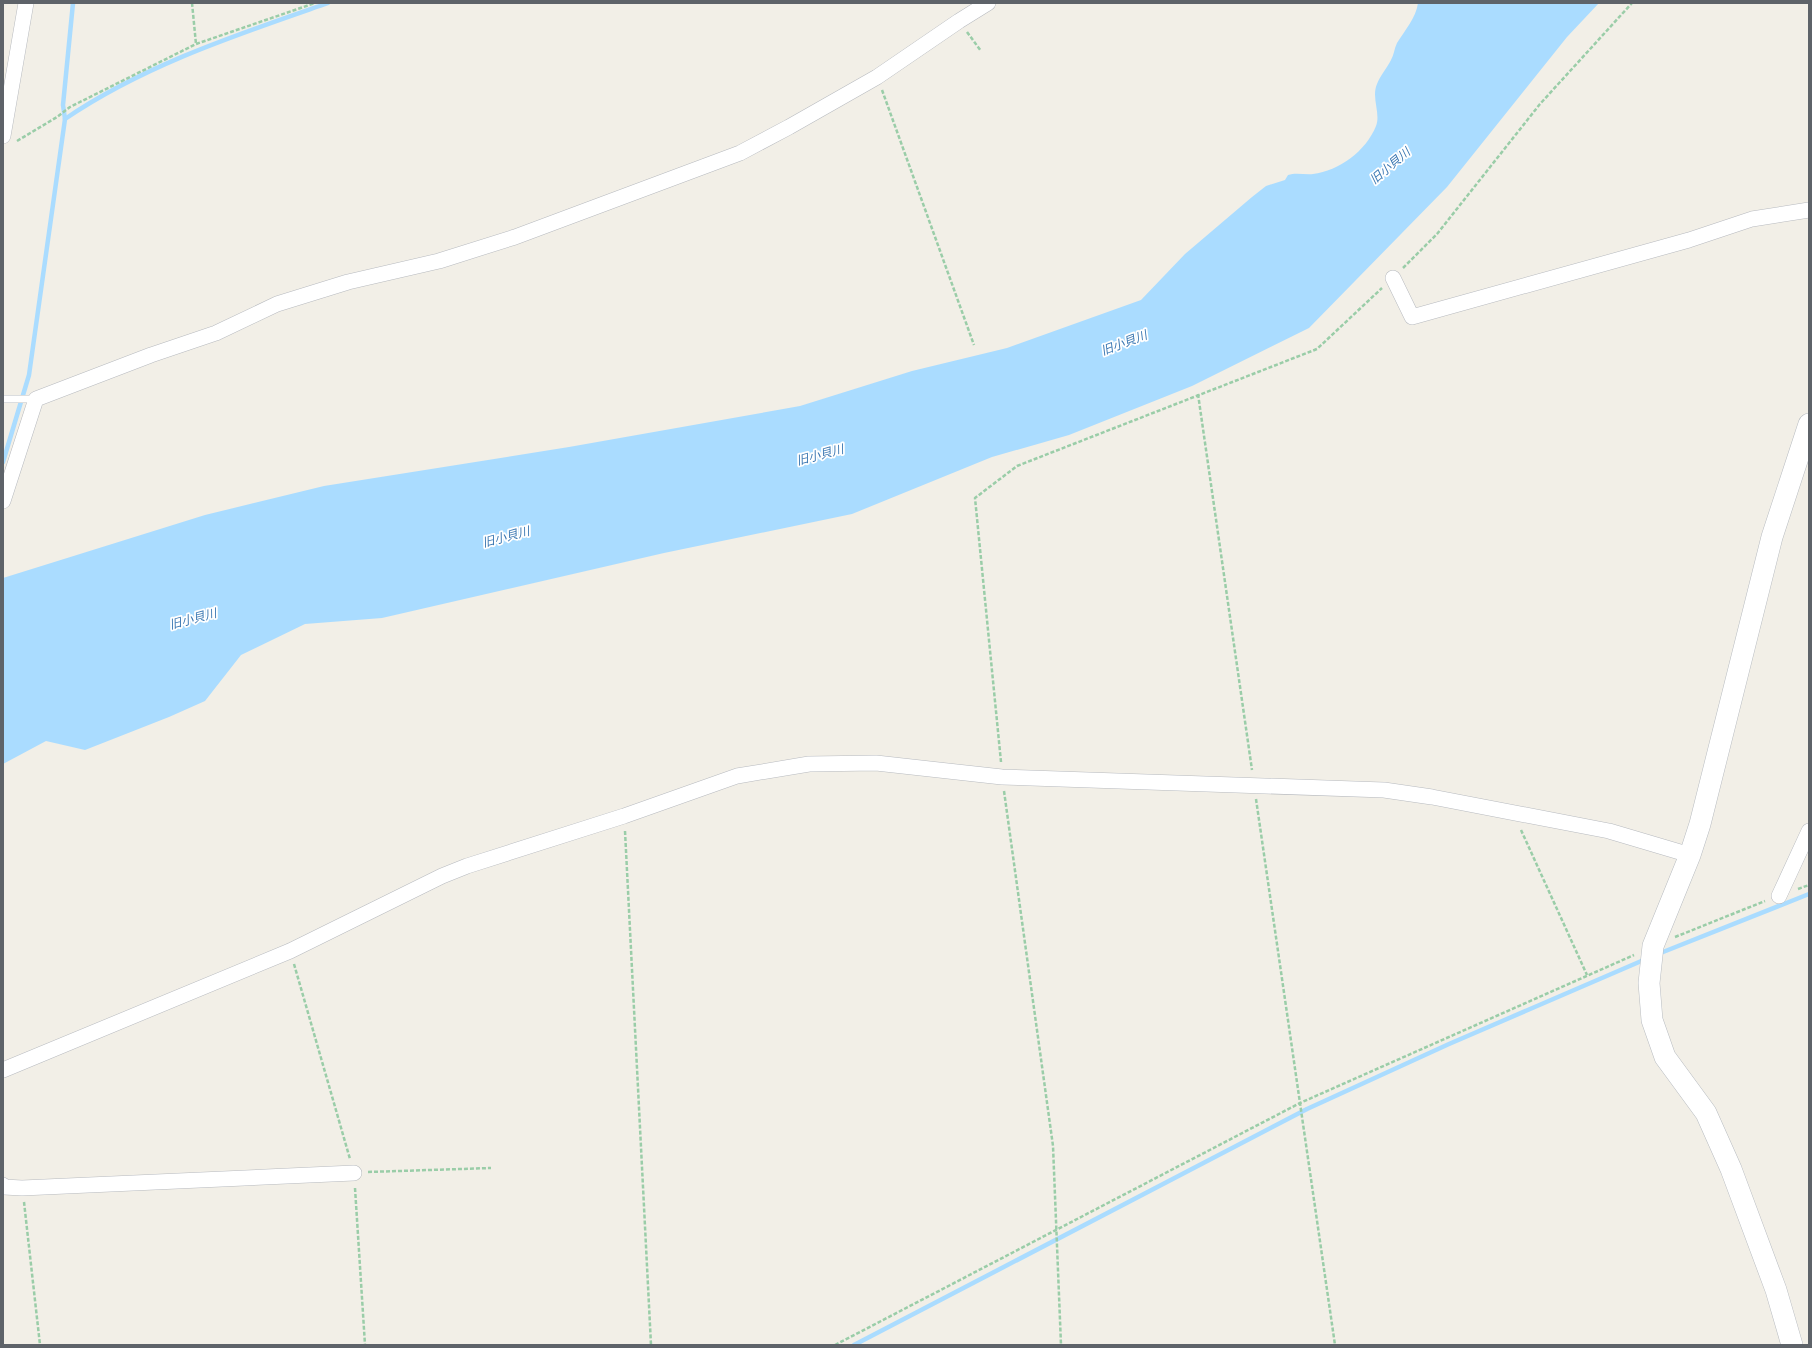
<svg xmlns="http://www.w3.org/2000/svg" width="1812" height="1348" viewBox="0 0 1812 1348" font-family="'Public Sans','Noto Sans JP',sans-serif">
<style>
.water{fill:#aadcff}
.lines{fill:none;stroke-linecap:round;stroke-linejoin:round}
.stream{stroke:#aadcff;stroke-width:4.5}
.lane-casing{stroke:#b7babf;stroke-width:8}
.street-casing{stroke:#b7babf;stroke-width:16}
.secondary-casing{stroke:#b8bcc1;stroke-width:22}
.path{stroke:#9acda8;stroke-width:2.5;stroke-dasharray:4 2;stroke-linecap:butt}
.lane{stroke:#fff;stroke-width:7}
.street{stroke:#fff;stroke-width:15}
.secondary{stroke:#fff;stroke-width:21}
.labels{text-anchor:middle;stroke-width:3.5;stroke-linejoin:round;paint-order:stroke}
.water-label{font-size:12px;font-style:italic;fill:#3a77b2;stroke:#fff}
</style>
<rect width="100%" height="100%" fill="#f2efe7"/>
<path class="water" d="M 1418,3 L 1599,3 L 1567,37 L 1447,187 L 1309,328 L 1192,386 L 1069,435 L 992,457 L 852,514 L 664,553 L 382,618 L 305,624 L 241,655 L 205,701 L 169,717 L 85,750 L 46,741 L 3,764 L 3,578 L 205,515 L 324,486 L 569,447 L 800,406 L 912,371 L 1007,348 L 1141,300 L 1185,254 L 1252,197 L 1266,186 L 1285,180 L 1288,175 C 1296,172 1305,175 1313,174 C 1339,171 1366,151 1376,126 C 1381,113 1371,98 1377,84 C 1380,76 1387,68 1391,60 C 1394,55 1394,49 1397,43 C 1405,30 1416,18 1418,3 Z"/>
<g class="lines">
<g class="stream">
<path d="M 65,119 C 144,65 239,34 328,3"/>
<polyline points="3,462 29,375 65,119 63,105 73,3"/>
<polyline points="1658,954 1809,894"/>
<polyline points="854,1345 1307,1109 1449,1044 1646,959"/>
</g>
<g class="lane-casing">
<polyline id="lane" points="3,399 36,399"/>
</g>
<g class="street-casing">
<g id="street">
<polyline points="3,136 26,3"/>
<polyline points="1393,278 1412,317 1689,240 1752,219 1809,210"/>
<polyline points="3,501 36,399 151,355 216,333 277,304 348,282 439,261 515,237 740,153 789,127 877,77 959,21 988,3"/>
<polyline points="1779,896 1809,831"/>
<polyline points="3,1070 290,951 442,876 467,866 624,816 737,776 809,764 876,763 1002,777 1384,790 1432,797 1609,831 1690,855"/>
<polyline points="3,1185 4,1187 22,1188 354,1173"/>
</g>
</g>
<g class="secondary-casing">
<polyline id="secondary" points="1792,1345 1776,1290 1731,1169 1706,1113 1665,1057 1652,1020 1649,983 1653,946 1690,855 1700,824 1772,537 1809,424"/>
</g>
<g class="path">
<polyline points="192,3 196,44"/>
<polyline points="967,32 981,51"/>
<polyline points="882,90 974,345"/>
<polyline points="17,141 57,117 70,107 196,44 315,3"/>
<polyline points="1403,268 1437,234 1540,104 1632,3"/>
<polyline points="1198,394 1252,770"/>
<polyline points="1001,762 975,498 1017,466 1317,349 1382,288"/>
<polyline points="1004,791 1053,1146 1061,1345"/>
<polyline points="1256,799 1335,1345"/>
<polyline points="1521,830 1587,975"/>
<polyline points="625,831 651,1345"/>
<polyline points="1798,889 1809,885"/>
<polyline points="1675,937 1765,901"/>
<polyline points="294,964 350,1159"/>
<polyline points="368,1172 491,1168"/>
<polyline points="355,1188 365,1345"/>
<polyline points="24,1202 40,1345"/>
<polyline points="835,1345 1300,1103 1634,955"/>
</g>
<use href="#lane" class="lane"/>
<use href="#street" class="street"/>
<use href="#secondary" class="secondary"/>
</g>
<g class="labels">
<g class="water-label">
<text transform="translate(1390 166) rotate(-40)" y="4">旧小貝川</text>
<text transform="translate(1124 343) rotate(-21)" y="4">旧小貝川</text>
<text transform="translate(820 455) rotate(-15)" y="4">旧小貝川</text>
<text transform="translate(506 537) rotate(-15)" y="4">旧小貝川</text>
<text transform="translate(193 619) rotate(-15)" y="4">旧小貝川</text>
</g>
</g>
<rect width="1812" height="1348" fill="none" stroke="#5e6369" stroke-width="8"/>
</svg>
